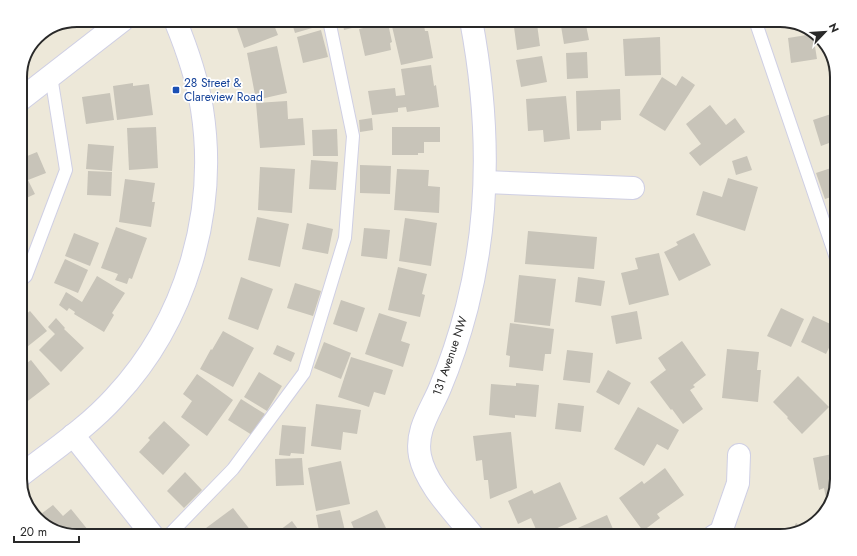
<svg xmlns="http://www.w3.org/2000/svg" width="857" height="556" viewBox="0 0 857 556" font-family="Jost,sans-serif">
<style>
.building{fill:#c8c4b9}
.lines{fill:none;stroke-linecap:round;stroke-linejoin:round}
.service-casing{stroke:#cfcfe4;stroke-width:14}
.minor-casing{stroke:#cfcfe4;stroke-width:24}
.tertiary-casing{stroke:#cfcfe4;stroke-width:24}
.service{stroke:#fff;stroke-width:12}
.minor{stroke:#fff;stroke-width:22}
.tertiary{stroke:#fff;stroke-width:22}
.transit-dot{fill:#1a4fb4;stroke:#fff;stroke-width:1.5}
.labels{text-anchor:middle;stroke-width:3.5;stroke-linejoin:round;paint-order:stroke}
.transit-label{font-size:12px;fill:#164399;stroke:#fff;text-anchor:start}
.street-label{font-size:12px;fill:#292929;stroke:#fff}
.rim{fill:none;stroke:#292929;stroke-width:2}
</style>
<rect width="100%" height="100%" fill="#ede8d9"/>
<g class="building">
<polygon points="238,20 272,20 278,35 244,48 236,25 240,24"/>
<polygon points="291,20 317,20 319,26 295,33"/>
<polygon points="342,20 367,20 368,24 344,30"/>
<polygon points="398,20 423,20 425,31 428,31 433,58 401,65 391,22"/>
<polygon points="560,20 585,20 589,40 564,44"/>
<polygon points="766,20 780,20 794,24 794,26 767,28"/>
<polygon points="385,23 387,28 389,28 392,42 390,43 391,50 365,56 359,29"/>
<polygon points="537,24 540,46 517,50 514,27"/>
<polygon points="321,30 328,57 303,63 297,37"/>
<polygon points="813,34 817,59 791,63 788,38"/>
<polygon points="660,37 661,75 625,76 623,39"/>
<polygon points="822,41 829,49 837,74 837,81 831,82"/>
<polygon points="277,46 287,93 256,100 247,53"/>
<polygon points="587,52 588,78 567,79 566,53"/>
<polygon points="542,56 547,82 521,87 516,60"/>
<polygon points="431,65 434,86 436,85 439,107 407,112 406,107 398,108 398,112 372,115 368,91 395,88 396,96 405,95 401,69"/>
<polygon points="682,76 695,85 665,131 639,115 662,77 676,86"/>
<polygon points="133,83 133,86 149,84 153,115 117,120 113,86"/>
<polygon points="620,89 621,120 601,121 601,130 577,131 576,91"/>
<polygon points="110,93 114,120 86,124 82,97"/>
<polygon points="566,96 570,139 544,142 543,130 528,131 526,99"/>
<polygon points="287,101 288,119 303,118 305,145 260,148 256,103"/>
<polygon points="710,105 726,125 735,118 745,132 700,166 689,153 701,144 686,124"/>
<polygon points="837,112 837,140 821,146 813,120"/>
<polygon points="372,118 373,130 360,132 359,120"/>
<polygon points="156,127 158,168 129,170 127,128"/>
<polygon points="392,127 440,127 440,142 424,142 424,153 418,153 418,155 392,155"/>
<polygon points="337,129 338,156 313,156 312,130"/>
<polygon points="88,144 114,146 112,171 86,169"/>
<polygon points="37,152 46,173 28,180 35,194 20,201 20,159"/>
<polygon points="747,156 752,170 736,175 732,161"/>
<polygon points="311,160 338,162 336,190 309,189"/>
<polygon points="360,165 391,166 390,194 360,193"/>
<polygon points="837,166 837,195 825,199 816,173"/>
<polygon points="260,167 295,169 292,213 258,210"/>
<polygon points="397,169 429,170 428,186 440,187 439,213 394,210"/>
<polygon points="88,171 112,172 111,196 87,195"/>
<polygon points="728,178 758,187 745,231 696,215 703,191 722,197"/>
<polygon points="125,179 155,183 152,202 155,202 151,227 119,222"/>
<polygon points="257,217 289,224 280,267 248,260"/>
<polygon points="405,218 437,223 431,266 399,261"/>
<polygon points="307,223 333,229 328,254 302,249"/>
<polygon points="116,227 147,238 132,279 129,278 127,284 115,280 118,274 101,268"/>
<polygon points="364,228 390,230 387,259 361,256"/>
<polygon points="528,231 597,237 594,269 525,264"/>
<polygon points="74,233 99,243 90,266 65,256"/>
<polygon points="694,233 711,265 679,281 664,252 678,245 676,242"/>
<polygon points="659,253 669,295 629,305 621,273 638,269 635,258"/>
<polygon points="65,259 88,270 78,293 54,283"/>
<polygon points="398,267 427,274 422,294 425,295 420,317 388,310"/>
<polygon points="519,275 556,279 550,326 514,322"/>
<polygon points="97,276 125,293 112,313 114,315 104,332 74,314 75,312 69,308 67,311 59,305 66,292 82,302"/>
<polygon points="241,277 273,289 258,330 228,319"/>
<polygon points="578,277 605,281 601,306 575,302"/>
<polygon points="295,283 321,291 313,316 287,308"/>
<polygon points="341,300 365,308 357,332 333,324"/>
<polygon points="781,308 804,319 791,347 767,336"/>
<polygon points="30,311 47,331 27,347 20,339 20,319"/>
<polygon points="637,311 642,339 616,344 611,316"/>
<polygon points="379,313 407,322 401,341 410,344 403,367 365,354"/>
<polygon points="813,316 837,327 837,331 826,354 801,342"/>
<polygon points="56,318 65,328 64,329 84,348 61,372 39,350 55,334 48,327"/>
<polygon points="510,323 554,329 551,354 545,354 543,371 509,367 510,356 506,355"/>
<polygon points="223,331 254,348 233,387 200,369 211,349 212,350"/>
<polygon points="682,341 706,375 693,385 695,387 690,390 703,409 683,424 672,409 671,410 650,382 666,370 658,358"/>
<polygon points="324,342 351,353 341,379 314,368"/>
<polygon points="277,345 295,353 291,362 273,354"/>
<polygon points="727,349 759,352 757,370 761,370 758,402 722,398"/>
<polygon points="567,350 593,353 590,383 563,380"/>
<polygon points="351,357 393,370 385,395 374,392 369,407 338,397"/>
<polygon points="31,360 50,384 20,407 20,368"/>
<polygon points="608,370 631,383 619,405 596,392"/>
<polygon points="259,372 282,386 267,411 244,397"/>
<polygon points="197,374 233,400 207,436 181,417 192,401 183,394"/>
<polygon points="798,376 829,407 802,434 787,418 788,417 773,402"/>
<polygon points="516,383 539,385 536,417 515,415 515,418 489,415 491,384 516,386"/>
<polygon points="241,399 265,414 252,435 228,420"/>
<polygon points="558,403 584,406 581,432 555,429"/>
<polygon points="316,404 361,410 357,434 343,432 341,450 311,446"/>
<polygon points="638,407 679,430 668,450 657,444 644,466 614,449"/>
<polygon points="164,421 190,445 163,475 139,452 150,440 148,438"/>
<polygon points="282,425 306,427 304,454 291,453 290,456 279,455"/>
<polygon points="511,432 517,488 490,499 488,480 484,480 482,460 476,461 473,436"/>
<polygon points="837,453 837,479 828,509 824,488 819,490 813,458"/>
<polygon points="302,458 304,485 276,486 275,459"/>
<polygon points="341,461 350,504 316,511 308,468"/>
<polygon points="665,468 684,495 657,514 660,518 643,531 619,498 642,481 644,484"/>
<polygon points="185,472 202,490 184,508 167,491"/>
<polygon points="560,482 577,519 540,536 539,536 531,518 518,524 508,501 532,490 534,494"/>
<polygon points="53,505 63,516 71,509 88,530 80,536 77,536 46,526 37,517"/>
<polygon points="233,508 255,536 206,536 202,531"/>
<polygon points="340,510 346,535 320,536 316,515"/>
<polygon points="377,510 390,536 357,536 351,522"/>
<polygon points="607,515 616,536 560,536"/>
<polygon points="292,521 303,536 272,536"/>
<polygon points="796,523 806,529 791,533"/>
</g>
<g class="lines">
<g class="service-casing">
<g id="service">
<polyline points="755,20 837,261"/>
<polyline points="20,281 26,276 66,170 51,76"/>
<polyline points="168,536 233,469 304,373 345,238 353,136 329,20"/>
</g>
</g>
<g class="minor-casing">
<g id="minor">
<path d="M 471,20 C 489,115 491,213 467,307 C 460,334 451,362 440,388 C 431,410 415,430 420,456 C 426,485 455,513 473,536"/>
<polyline points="20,100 123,20"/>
<polyline points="485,182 633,188"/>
<polyline points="73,435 153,536"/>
<polyline points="714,536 721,532 738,483 739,455"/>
</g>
</g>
<g class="tertiary-casing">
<path id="tertiary" d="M 20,476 C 52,451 88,427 115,397 C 186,321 218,212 202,109 C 197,78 187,49 175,20"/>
</g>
<use href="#service" class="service"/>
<use href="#minor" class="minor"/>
<use href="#tertiary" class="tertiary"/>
</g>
<rect class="transit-dot" x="172" y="86" width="8" height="8" rx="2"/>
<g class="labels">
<g class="transit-label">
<text x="184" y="87">28 Street &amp;<tspan x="184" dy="14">Clareview Road</tspan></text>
</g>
<g class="street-label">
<text transform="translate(450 356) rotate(-71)" y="4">131 Avenue NW</text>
</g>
</g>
<path d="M0 0H857V556H0ZM77 27H780A50 50 0 0 1 830 77V479A50 50 0 0 1 780 529H77A50 50 0 0 1 27 479V77A50 50 0 0 1 77 27Z" fill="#fff" fill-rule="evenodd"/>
<path class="rim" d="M77 27H780A50 50 0 0 1 830 77V479A50 50 0 0 1 780 529H77A50 50 0 0 1 27 479V77A50 50 0 0 1 77 27Z"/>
<g transform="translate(825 32) rotate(65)" stroke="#ffffff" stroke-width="3" paint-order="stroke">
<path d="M0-3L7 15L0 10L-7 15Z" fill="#292929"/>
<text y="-6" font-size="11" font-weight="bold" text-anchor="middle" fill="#292929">N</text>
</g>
<path d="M14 536v6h65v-6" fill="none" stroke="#292929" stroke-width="2"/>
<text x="20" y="536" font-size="12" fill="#292929" stroke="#ffffff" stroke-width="3" paint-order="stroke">20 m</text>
</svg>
